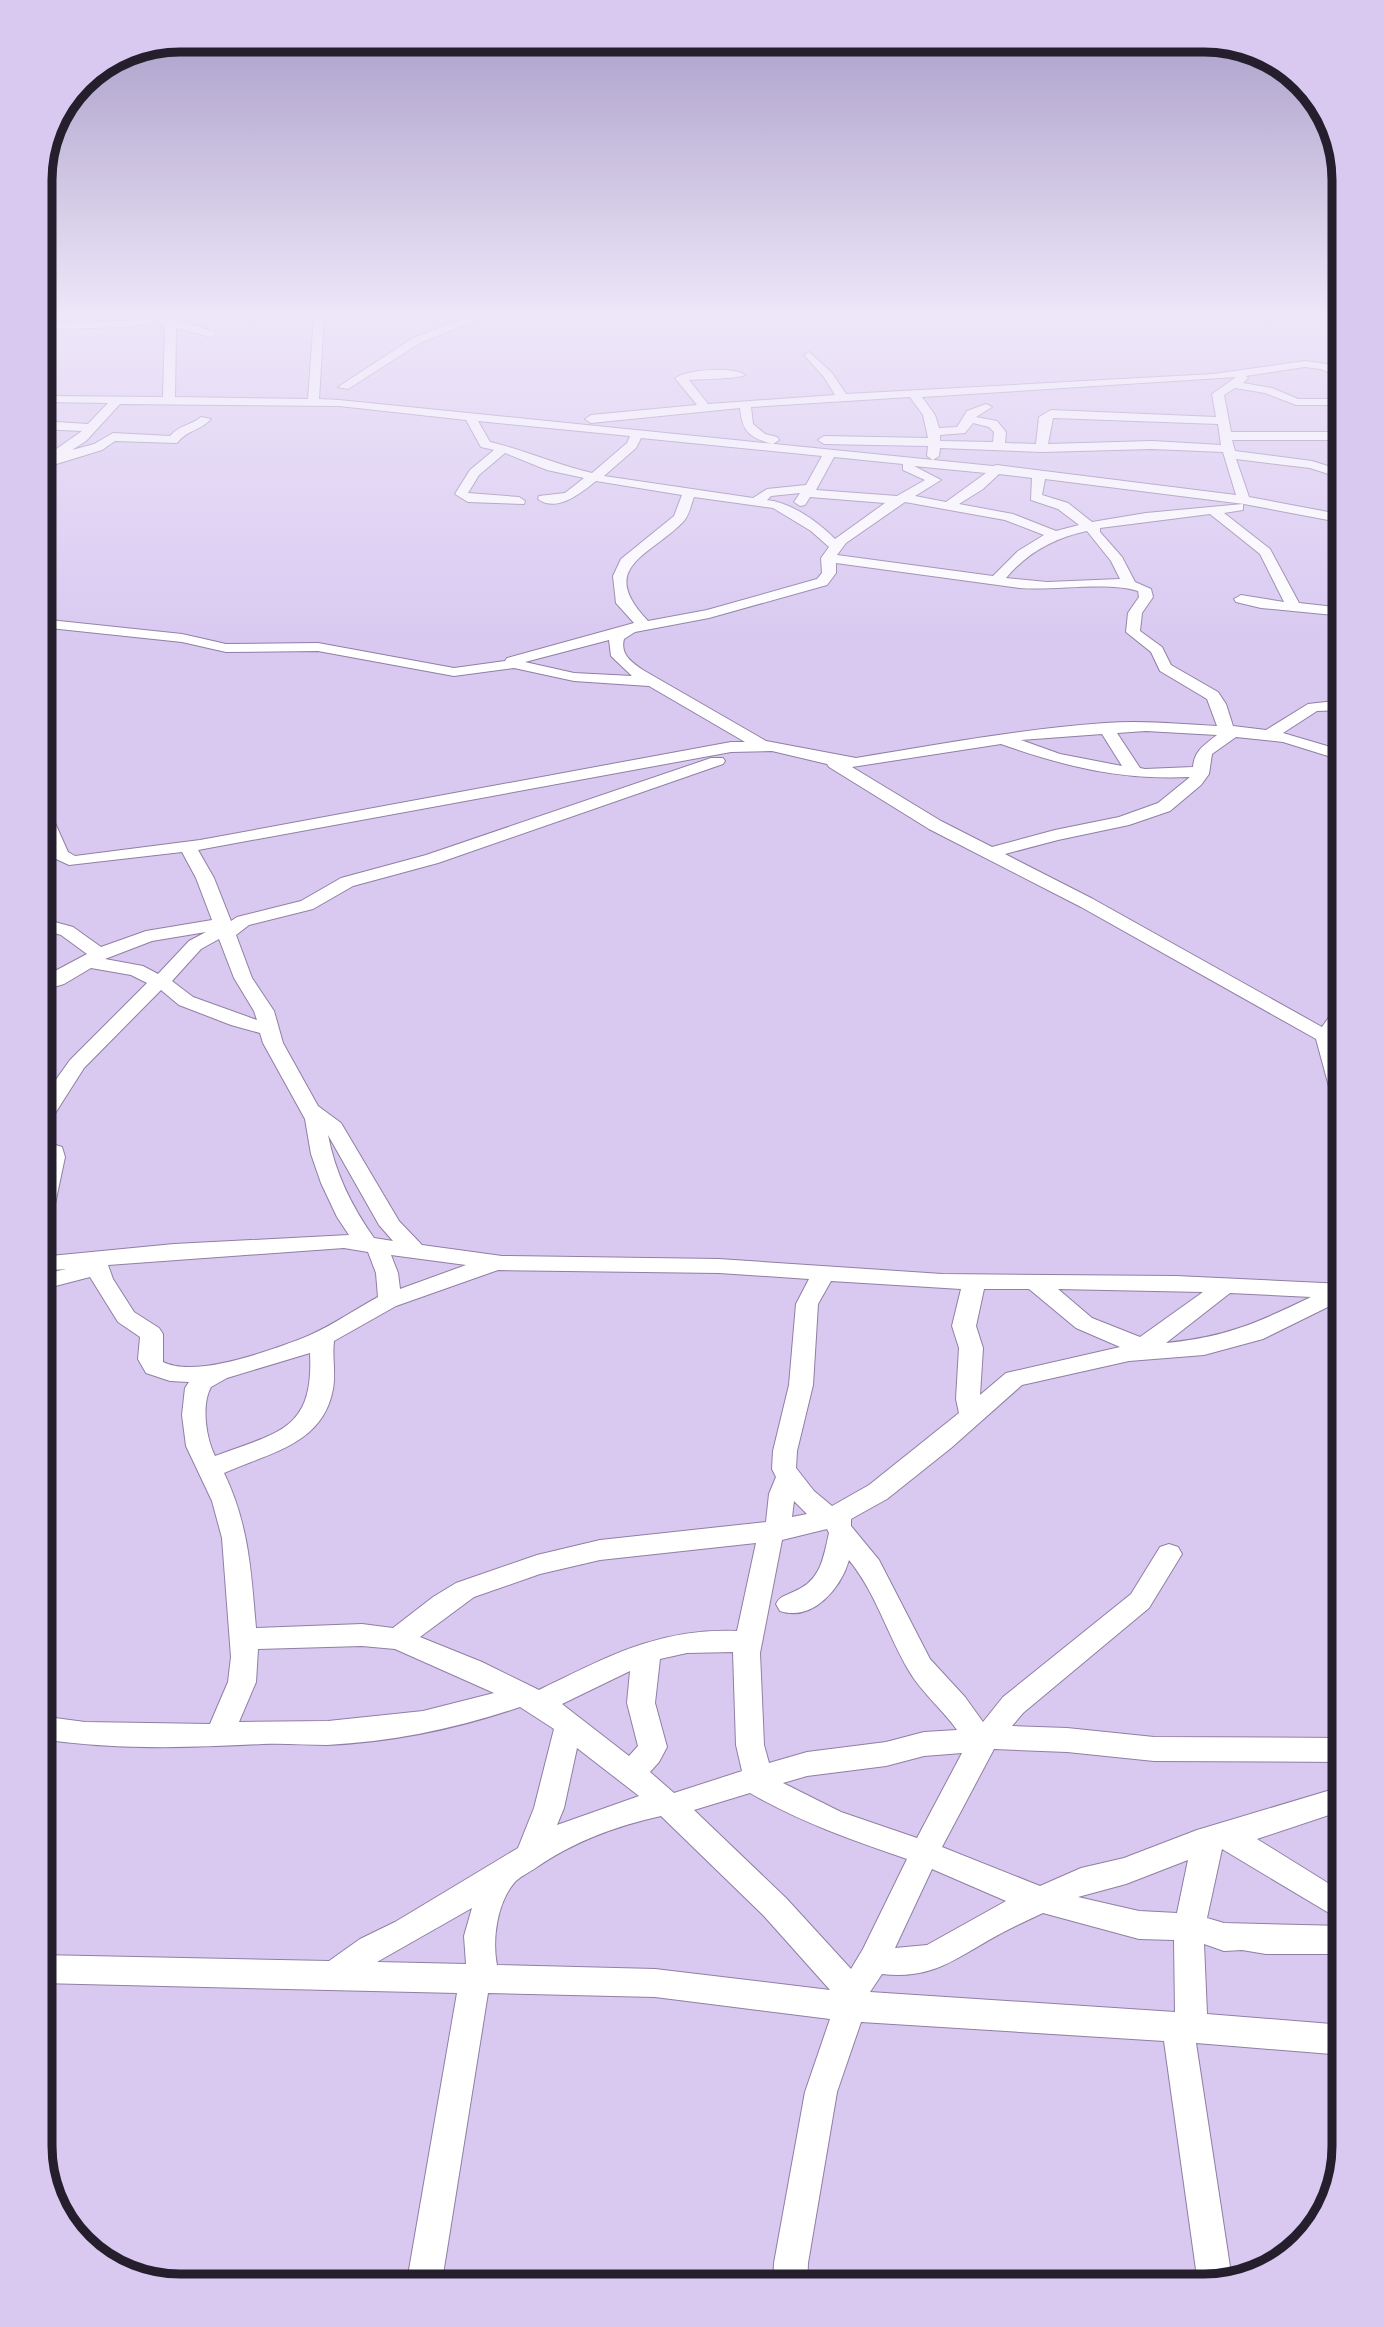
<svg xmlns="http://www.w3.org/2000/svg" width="1384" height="2327" viewBox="0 0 1384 2327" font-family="'IBM Plex Serif',serif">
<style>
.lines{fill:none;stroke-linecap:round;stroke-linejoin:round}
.minor-casing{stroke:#8f7fa4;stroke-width:2}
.minor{fill:#fff;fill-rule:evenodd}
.rim{fill:none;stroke:#241e2d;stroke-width:9}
</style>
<rect width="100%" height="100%" fill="#d9c9f1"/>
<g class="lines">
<g class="minor-casing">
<g id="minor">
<path d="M 41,316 L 51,316 L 50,323 L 129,321 L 145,316 L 162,316 L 215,332 L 216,334 L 211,337 L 176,328 L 175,397 L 308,399 L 314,316 L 324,316 L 319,399 L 339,400 L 993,466 L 997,465 L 1236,495 L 1223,452 L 1152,449 L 1042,452 L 940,448 L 939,456 L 933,460 L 927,456 L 928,446 L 824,444 L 818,440 L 824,436 L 928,438 L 923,415 L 910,397 L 751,407 L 753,424 L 765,434 L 777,437 L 779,440 L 773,444 C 750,438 742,432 740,408 L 591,423 L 585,419 L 591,415 L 697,405 L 675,378 C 688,370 732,366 745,375 C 739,379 701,379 689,380 L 708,404 L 835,395 L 824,377 L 804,355 L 809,352 L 832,373 L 846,394 L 1213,374 L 1305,361 L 1326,364 L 1344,371 L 1344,378 L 1320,369 L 1305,367 L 1246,376 L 1248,378 L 1243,383 L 1272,388 L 1298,399 L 1344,399 L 1344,405 L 1296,405 L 1265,393 L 1235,388 L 1224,395 L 1231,432 L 1344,432 L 1344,440 L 1232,440 L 1235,451 L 1312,461 L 1344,471 L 1344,479 L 1310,468 L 1236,459 L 1249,497 L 1344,515 L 1344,523 L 1244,504 L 1045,479 L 1042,495 L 1068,503 L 1092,522 L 1146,513 L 1243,504 L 1243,510 L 1224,513 L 1270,549 L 1299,603 L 1344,608 L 1344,616 L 1261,608 L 1236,602 L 1234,599 L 1241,595 L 1284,602 L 1260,554 L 1210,514 L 1100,528 L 1100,532 L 1122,557 L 1135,582 L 1151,589 L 1153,597 L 1142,613 L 1140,631 L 1162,647 L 1171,665 L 1218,692 L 1226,704 L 1233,726 L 1266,730 L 1308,704 L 1344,700 L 1344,710 L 1317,711 L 1283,733 L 1344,751 L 1344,761 L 1283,742 L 1236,737 L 1212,754 L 1209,774 L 1201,785 L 1170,811 L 1129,825 L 1058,840 L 1005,854 L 1093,899 L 1322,1027 L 1337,1006 L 1344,1004 L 1344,1024 L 1335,1036 L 1344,1068 L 1344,1111 L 1337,1109 L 1334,1105 L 1316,1039 L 1081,907 L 929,829 L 829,767 L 827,764 L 772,751 L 731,752 L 198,850 L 214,878 L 231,921 L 237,917 L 301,901 L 341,878 L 426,855 L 711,758 L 723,758 L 725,761 L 723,764 L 438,863 L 353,886 L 313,909 L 249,925 L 236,935 L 252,978 L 274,1011 L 283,1043 L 318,1106 L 341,1123 L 399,1221 L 422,1245 L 502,1256 L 719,1259 L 942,1274 L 1176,1276 L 1344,1284 L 1344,1299 L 1263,1339 L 1204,1355 L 1129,1361 L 1022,1385 L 951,1448 L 887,1499 L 851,1519 L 851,1526 L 879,1560 L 930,1659 L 965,1697 L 983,1722 L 1003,1697 L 1131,1594 L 1160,1547 L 1169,1544 L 1178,1547 L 1182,1554 L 1149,1608 L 1023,1713 L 1012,1726 L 1067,1728 L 1154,1737 L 1344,1738 L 1344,1762 L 1154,1761 L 1067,1752 L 994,1749 L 942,1847 L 1040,1886 L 1081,1868 L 1124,1858 L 1197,1830 L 1344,1786 L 1344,1810 L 1257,1839 L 1344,1893 L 1344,1922 L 1222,1849 L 1207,1918 L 1224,1923 L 1344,1926 L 1344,1954 L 1266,1954 L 1242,1950 L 1224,1951 L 1204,1944 L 1207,2014 L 1344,2025 L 1344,2055 L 1196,2043 L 1232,2280 L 1204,2287 L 1198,2284 L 1164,2041 L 861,2022 L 837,2092 L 808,2263 L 807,2287 L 773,2287 L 774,2263 L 805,2092 L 830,2019 L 655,1997 L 488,1993 L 441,2287 L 406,2287 L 457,1993 L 40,1983 L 40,1955 L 329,1961 L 360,1939 L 395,1922 L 518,1848 L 534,1808 L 554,1729 L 520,1707 C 459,1728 392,1742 327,1745 C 306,1745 285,1743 263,1744 C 189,1748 114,1750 40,1739 L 40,1716 L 85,1722 L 210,1724 L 228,1682 L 231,1657 L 222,1538 L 212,1501 L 186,1446 L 182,1415 L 185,1388 L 189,1382 L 170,1381 L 146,1373 L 138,1359 L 140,1337 L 118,1322 L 90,1277 L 40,1290 L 40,1275 L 66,1269 L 40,1271 L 40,1257 L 174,1244 L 349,1235 L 337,1217 L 321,1183 L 311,1154 L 305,1119 L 263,1043 L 260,1033 L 231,1025 L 179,1005 L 161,990 L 84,1068 L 47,1126 L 40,1128 L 40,1102 L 70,1060 L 147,983 L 131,975 L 91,968 L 64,984 L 40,991 L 40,979 L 87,954 L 61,935 L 40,929 L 40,918 L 73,927 L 101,947 L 146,931 L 212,920 L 196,878 L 182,852 L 69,865 L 54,858 L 41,827 L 43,823 L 55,823 L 68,852 L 75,856 L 200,840 L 731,742 L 745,742 L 649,686 L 574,681 L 514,668 L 454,676 L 318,651 L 226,652 L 182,642 L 40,627 L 40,619 L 182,634 L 226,644 L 318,643 L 454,668 L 505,661 L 507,658 L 634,623 L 616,603 L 613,576 L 621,559 L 674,516 L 682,495 L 596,481 C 581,493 557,513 538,499 L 539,496 L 565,493 L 584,478 L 547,470 L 505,453 L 479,475 L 468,493 L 519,497 L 525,501 L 524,504 L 468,502 L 455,494 L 470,470 L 494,450 L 481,447 L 466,420 L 339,406 L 120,404 L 86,441 L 72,450 L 94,444 L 113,433 L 170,436 C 179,425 190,426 201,417 L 211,419 C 200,431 187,430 177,443 L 115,441 L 102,450 L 40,469 L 40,461 L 51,457 L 52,452 L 82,431 L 40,429 L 40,421 L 88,424 L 108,403 L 40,402 L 40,396 L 163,397 L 165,325 L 154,321 L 129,327 L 50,329 L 46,352 L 41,355 ZM 1236,377 L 1212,394 L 1216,417 L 1051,410 L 1039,417 L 1036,444 L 1005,443 L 1006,432 L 997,421 L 976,417 L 992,407 L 986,404 L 967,411 L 957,427 L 939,428 L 935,415 L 922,397 ZM 1053,418 L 1218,424 L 1221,445 L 1152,441 L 1048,444 ZM 478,421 L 630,436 L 627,443 L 592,473 C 557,465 525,450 490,442 ZM 973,423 L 989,427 L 994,432 L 993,442 L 940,441 L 940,435 L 965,433 ZM 641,438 L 822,456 L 806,485 L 767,489 L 753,498 L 604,476 L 636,448 ZM 834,457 L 903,464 L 903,470 L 925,480 L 897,496 L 816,490 ZM 914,466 L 986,473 L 946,502 L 915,496 L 941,480 ZM 999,474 L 1032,478 L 1031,500 L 1058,509 L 1079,525 L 1056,531 L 1013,514 L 959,504 L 983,489 ZM 800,493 L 794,502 L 800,506 L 805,505 L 810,497 L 885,503 L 835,539 C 817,521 792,503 767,500 L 771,496 ZM 694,497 L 773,508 L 811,531 L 829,547 L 821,558 L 822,573 L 817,579 L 707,610 L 648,621 C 596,567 650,556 683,522 C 689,516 691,505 694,497 ZM 905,502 L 1005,520 L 1044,535 L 1018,551 L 993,576 L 837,555 L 846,543 ZM 1087,531 L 1111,561 L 1120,579 L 1047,582 L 1006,578 C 1028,552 1054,538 1087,531 ZM 836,563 L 1019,588 C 1055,591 1106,581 1138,591 L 1139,597 L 1128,613 L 1126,632 L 1151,652 L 1160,671 L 1207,699 L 1217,726 C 1180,724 1142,720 1105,723 C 1022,729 939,744 856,758 L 766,741 L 643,670 C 631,662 620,654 624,639 L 635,632 L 709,618 L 827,585 L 836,573 ZM 609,640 L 611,656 L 632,676 L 574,673 L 525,662 ZM 1146,731 L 1217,735 C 1204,745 1194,751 1193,767 L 1145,769 L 1140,768 L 1117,733 ZM 1102,734 L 1122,766 L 1060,754 L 1021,740 ZM 1001,744 C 1067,767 1119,780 1190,777 L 1158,803 L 1119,817 L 1055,830 L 992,847 L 941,821 L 852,767 ZM 206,932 L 189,941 L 158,974 L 143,966 L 105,959 L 152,941 ZM 219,939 L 234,978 L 254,1011 L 257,1020 L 193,997 L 172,981 L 201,949 ZM 328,1135 L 379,1225 L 393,1241 L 374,1238 C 352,1207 335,1173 328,1135 ZM 344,1248 L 368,1252 L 376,1273 L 378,1297 C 352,1311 326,1330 298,1340 C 265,1352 195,1378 163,1362 L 163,1334 L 159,1328 L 134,1312 L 113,1279 L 108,1265 ZM 391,1255 L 466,1265 L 400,1289 L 398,1273 ZM 498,1270 L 719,1273 L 809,1279 L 796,1304 L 789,1385 L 773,1451 L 772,1469 L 776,1477 L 769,1494 L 766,1522 L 600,1540 L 537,1555 L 456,1583 L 433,1597 L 393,1628 L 362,1624 L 256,1628 C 251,1571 249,1525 224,1473 C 268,1453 323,1445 333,1389 C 336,1373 332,1357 334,1341 L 396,1306 ZM 831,1281 L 961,1289 L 952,1326 L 959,1348 L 956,1399 L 959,1413 L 869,1485 L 832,1506 L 814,1491 L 796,1468 L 797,1451 L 813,1385 L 818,1304 ZM 984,1289 L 1029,1289 L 1076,1328 L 1120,1347 L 1006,1373 L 980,1395 L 983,1348 L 976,1326 ZM 1058,1289 L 1203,1292 L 1140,1337 L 1092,1318 ZM 1230,1293 L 1311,1297 C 1257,1323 1226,1337 1166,1343 ZM 310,1353 C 314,1431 278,1432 215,1456 C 206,1438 201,1405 211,1387 L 227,1378 ZM 794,1501 L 807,1514 L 792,1517 ZM 827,1529 L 829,1533 C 823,1559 821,1581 793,1592 C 785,1596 780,1596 776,1604 L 780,1611 C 813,1622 841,1588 849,1560 C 876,1593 887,1634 909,1671 C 921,1692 943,1710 957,1730 L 924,1732 L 886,1742 L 807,1752 L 769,1763 L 764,1745 L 760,1653 L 782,1540 ZM 756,1543 L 737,1631 C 658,1628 607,1657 539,1690 L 482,1662 L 420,1637 L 474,1597 L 540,1574 L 600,1560 ZM 362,1646 L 395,1649 L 494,1693 L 423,1711 L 328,1721 L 239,1722 L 256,1682 L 258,1649 ZM 733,1652 L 736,1745 L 742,1771 L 674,1793 L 650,1772 L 659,1762 L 667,1747 L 655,1703 L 660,1659 L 687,1653 ZM 630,1671 L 627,1703 L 638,1746 L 629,1756 L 562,1704 ZM 577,1748 L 639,1796 L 557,1825 L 564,1808 ZM 962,1753 L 917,1838 L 841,1812 L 783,1783 L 807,1776 L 886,1766 L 924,1756 ZM 750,1793 C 800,1822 852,1840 907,1859 L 863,1949 L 851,1969 L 786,1898 L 694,1810 ZM 661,1816 L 764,1916 L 830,1990 L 655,1969 L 497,1965 C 492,1939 497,1904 514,1883 C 519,1877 530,1872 537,1867 C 575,1841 616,1826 661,1816 ZM 1188,1860 L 1177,1913 L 1139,1911 L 1078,1897 L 1126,1884 ZM 932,1869 L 1006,1901 L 927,1945 L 895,1948 ZM 472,1908 L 464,1936 L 466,1964 L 377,1962 ZM 1043,1913 L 1139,1939 L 1174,1940 L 1175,2012 L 870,1992 L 882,1974 C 933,1980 956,1958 998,1935 C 1013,1927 1028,1920 1043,1913 Z"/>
<polygon points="470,316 486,316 420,343 348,389 338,387 413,338"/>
<polygon points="40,1140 62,1147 65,1157 51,1223 48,1228 40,1230 40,1175 45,1155 40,1154"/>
</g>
</g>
<use href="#minor" class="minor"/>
</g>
<linearGradient id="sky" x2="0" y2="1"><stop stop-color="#a69ac6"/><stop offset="0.49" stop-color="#eee7f9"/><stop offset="1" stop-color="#eee7f9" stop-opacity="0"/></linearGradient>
<rect width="1384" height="642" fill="url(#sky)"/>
<path d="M0 0H1384V2327H0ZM180 52H1204A128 128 0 0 1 1332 180V2146A128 128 0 0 1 1204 2274H180A128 128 0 0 1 52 2146V180A128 128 0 0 1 180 52Z" fill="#d9c9f1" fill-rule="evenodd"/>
<path class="rim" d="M180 52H1204A128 128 0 0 1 1332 180V2146A128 128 0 0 1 1204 2274H180A128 128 0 0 1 52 2146V180A128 128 0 0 1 180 52Z"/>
</svg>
